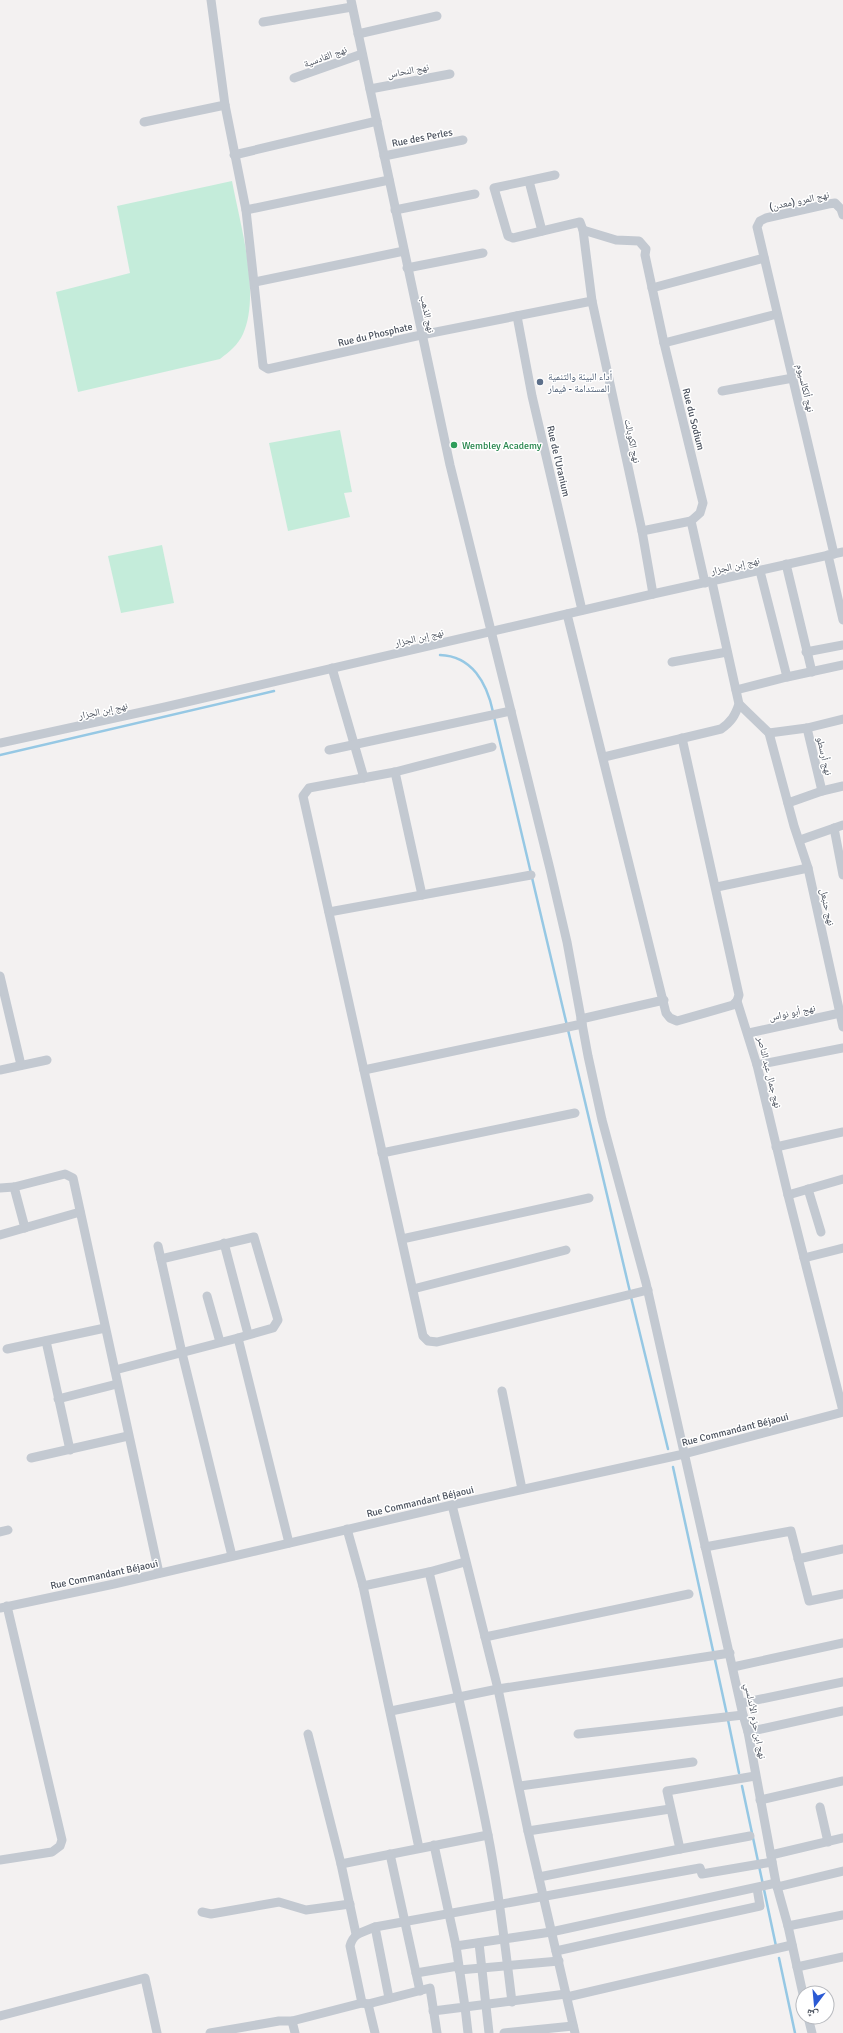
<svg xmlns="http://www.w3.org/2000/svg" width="843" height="2033" viewBox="0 0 843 2033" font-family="Signika,'Noto Naskh Arabic',sans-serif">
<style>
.green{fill:#c4ecda}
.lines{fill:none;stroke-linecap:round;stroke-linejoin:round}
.stream{stroke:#96c8e4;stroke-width:2.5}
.minor{stroke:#c3c9d1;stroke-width:9}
.service-dot{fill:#5c6f8a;stroke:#fff;stroke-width:1.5}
.leisure-dot{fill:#2e9e5b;stroke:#fff;stroke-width:1.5}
.labels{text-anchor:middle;stroke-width:3;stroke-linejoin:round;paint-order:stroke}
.street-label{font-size:10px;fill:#4a515d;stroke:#fff}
.service-label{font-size:10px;fill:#4e5e75;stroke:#fff;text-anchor:start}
.leisure-label{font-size:10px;fill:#27864d;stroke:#fff;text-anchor:start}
</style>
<rect width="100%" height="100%" fill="#f3f1f1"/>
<g class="green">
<path d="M 232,181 C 240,224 261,294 243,334 C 238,345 229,352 220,359 L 78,392 L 56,292 L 130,273 L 117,206 Z"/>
<polygon points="340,430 352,492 344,493 350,517 288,531 269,443"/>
<polygon points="162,545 174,603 121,613 108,556"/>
</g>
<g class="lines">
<g class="stream">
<path d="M 440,655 C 472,656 487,683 493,712"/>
<polyline points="494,717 630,1292"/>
<polyline points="0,755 274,691"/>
<polyline points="631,1297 668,1449"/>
<polyline points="673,1467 727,1715"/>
<polyline points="728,1720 739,1773"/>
<polyline points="742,1786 776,1946"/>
<polyline points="779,1958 795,2033"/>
</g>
<g class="minor">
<polyline points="211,0 225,105 246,210 263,366 268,369 421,335 592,301 642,531 653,594"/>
<polyline points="351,0 450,465 550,869 567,942 588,1056 602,1120 646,1283 743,1715 748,1732 776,1883 788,1926 803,1994"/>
<polyline points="263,22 352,7"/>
<polyline points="358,34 437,16"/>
<polyline points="294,78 362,54"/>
<polyline points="370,89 450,74"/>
<polyline points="144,122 225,105"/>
<polyline points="234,155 377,121"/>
<polyline points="384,156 463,140"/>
<polyline points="555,175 494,188 508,236 513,238 580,222 583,230 592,301"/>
<polyline points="529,181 542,231"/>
<polyline points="246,210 389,180"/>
<polyline points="395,210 475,194"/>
<polyline points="583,230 616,240 639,241 646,249 645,255 664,343 703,503 700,513 691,521 705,583"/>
<polyline points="407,268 483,253"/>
<polyline points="255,282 404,251"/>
<polyline points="652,288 764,258"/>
<polyline points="517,316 532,396 582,610"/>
<polyline points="664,343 777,314"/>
<polyline points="722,391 793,378"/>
<polyline points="642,531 691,521"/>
<polyline points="834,554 757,227 760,221 766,218 828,204 835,203 841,209 843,215"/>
<polyline points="828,555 843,620"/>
<polyline points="786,564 812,672"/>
<polyline points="760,571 787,677 843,665"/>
<polyline points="567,614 666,1013 670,1018 677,1021 733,1005 737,1001"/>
<polyline points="806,652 843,645"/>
<polyline points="672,662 727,652"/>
<polyline points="332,668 364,778"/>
<polyline points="736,690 787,677"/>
<polyline points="739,704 769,733 794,826 808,868 843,1027"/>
<polyline points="807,728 822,791 843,786"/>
<polyline points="769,733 807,728 843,719"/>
<polyline points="682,738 739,995 737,1001 757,1065 788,1195 843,1411"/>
<polyline points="0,743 165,707 653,594 843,552"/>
<polyline points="492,747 395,772 309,788 303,796 423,1336 428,1341 437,1342 648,1290"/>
<polyline points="329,750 511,711"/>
<path d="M 604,757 L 721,729 C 731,722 735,716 739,704 L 712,582"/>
<polyline points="395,772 422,895"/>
<polyline points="788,803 822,791"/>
<polyline points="834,828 843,875"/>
<polyline points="800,840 843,825"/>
<polyline points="717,887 808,868"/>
<polyline points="329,912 531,875"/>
<polyline points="0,976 21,1065"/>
<polyline points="581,1019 664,1000"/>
<polyline points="749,1033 840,1013"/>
<polyline points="757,1065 843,1048"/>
<polyline points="0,1070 47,1060"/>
<polyline points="364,1070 582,1024"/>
<polyline points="776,1147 843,1132"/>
<polyline points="382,1153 575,1113"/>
<polyline points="14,1187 25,1228"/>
<polyline points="0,1188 14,1187 65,1174 73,1178 159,1573"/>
<polyline points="808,1189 821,1232"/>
<polyline points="788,1195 843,1179"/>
<polyline points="0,1235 80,1212"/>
<polyline points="402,1239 589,1198"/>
<polyline points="224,1243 248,1334"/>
<polyline points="158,1246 182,1353 232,1556"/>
<polyline points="804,1258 843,1248"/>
<polyline points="161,1259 254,1237 278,1320 273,1328 238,1338"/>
<polyline points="413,1289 566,1250"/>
<polyline points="207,1296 220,1342"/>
<polyline points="46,1341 70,1450"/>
<polyline points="7,1349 105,1328"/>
<polyline points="115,1370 238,1338 289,1543"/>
<polyline points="502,1391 522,1489"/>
<polyline points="58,1399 117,1384"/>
<polyline points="31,1458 128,1436"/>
<polyline points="452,1505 498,1689 528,1831 575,2033"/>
<polyline points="347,1529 363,1586 429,1572 465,1562"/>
<polyline points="0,1532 8,1530"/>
<polyline points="705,1547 791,1531 809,1601 843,1594"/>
<polyline points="798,1559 843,1549"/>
<path d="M 429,1572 C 450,1659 471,1747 488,1835 C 499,1890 505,1946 512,2002"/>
<polyline points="363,1586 419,1848"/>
<polyline points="0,1608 114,1584 452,1505 684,1454 843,1412"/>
<polyline points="485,1637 689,1594"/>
<polyline points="733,1667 843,1643"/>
<polyline points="742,1703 843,1682"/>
<polyline points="391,1711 498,1689 730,1653"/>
<polyline points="748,1732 843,1711"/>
<polyline points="308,1734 341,1864 356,1934"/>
<polyline points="578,1734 743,1715"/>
<polyline points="520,1786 693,1762"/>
<polyline points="760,1800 843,1781"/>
<polyline points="820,1807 828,1842"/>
<polyline points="528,1831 670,1809"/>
<polyline points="680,1849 667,1791 755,1776"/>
<polyline points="390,1854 420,1991"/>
<polyline points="771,1855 843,1838"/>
<polyline points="0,1860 52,1852 60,1846 62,1840 7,1606"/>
<polyline points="341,1864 488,1835"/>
<polyline points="539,1877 680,1849 750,1836"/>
<polyline points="777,1887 843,1871"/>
<polyline points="202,1912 211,1914 279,1902 306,1910 350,1904"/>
<polyline points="788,1926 843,1915"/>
<polyline points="375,1927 389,1998"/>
<polyline points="479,1943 489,2033"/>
<polyline points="456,1946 551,1932 776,1883"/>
<polyline points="556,1951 760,1906 757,1888"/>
<polyline points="797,1967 843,1957"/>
<polyline points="459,1970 559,1961"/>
<polyline points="416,1973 458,1966"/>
<polyline points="567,1997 792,1945"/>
<path d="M 362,2003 L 350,1946 C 353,1933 363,1932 375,1927 L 700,1868 L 702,1874 L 772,1862"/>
<polyline points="368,2004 375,2033"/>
<polyline points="433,2011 465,2007 456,1946 434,1845"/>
<polyline points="0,2016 145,1978 157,2033"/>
<polyline points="808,2017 812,2033"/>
<polyline points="292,2021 295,2033"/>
<polyline points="210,2033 279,2021 292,2021 362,2003 368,2004 430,1988 437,2033"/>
<polyline points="468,2033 465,2007 566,1994"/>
<polyline points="504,2033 573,2026"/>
</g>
</g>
<circle class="service-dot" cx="540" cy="382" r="4"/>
<circle class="leisure-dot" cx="454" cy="445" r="4"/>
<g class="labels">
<g class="street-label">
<text transform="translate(325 56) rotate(-20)" y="4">نهج القادسية</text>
<text transform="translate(408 70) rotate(-11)" y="4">نهج النحاس</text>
<text transform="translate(422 137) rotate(-11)" y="4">Rue des Perles</text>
<text transform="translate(799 200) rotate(-12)" y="4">نهج المرو (معدن)</text>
<text transform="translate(428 314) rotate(78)" y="4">نهج الذهب</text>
<text transform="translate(375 334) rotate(-13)" y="4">Rue du Phosphate</text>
<text transform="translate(806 388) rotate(77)" y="4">نهج ألكالسيوم</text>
<text transform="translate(694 419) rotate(76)" y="4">Rue du Sodium</text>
<text transform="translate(633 441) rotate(78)" y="4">نهج الكوبالت</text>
<text transform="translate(559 461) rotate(77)" y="4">Rue de l'Uranium</text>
<text transform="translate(735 565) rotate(-13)" y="4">نهج إبن الجزار</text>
<text transform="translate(419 637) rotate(-13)" y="4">نهج إبن الجزار</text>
<text transform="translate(103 710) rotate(-12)" y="4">نهج إبن الجزار</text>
<text transform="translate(825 756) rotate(77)" y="4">نهج أرسطو</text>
<text transform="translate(828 907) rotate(78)" y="4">نهج حنبعل</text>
<text transform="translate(792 1012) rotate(-12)" y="4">نهج أبو نواس</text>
<text transform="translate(770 1072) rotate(76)" y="4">نهج جمال عبد الناصر</text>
<text transform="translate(735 1429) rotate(-14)" y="4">Rue Commandant Béjaoui</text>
<text transform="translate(420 1501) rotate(-13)" y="4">Rue Commandant Béjaoui</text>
<text transform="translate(104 1574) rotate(-12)" y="4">Rue Commandant Béjaoui</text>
<text transform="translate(756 1721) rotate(79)" y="4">نهج ابن حزم الأندلسي</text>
</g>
<g class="service-label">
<text x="548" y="380">أداء البيئة والتنمية<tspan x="548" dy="12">المستدامة - فيمار</tspan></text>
</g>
<g class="leisure-label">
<text x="462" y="449">Wembley Academy</text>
</g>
</g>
<g transform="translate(815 2005) rotate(196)"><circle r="19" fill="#ffffff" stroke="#b7b9be"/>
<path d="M0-3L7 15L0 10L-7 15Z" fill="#2b5ad4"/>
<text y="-6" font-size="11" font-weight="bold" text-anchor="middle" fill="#4a515d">ش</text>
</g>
</svg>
